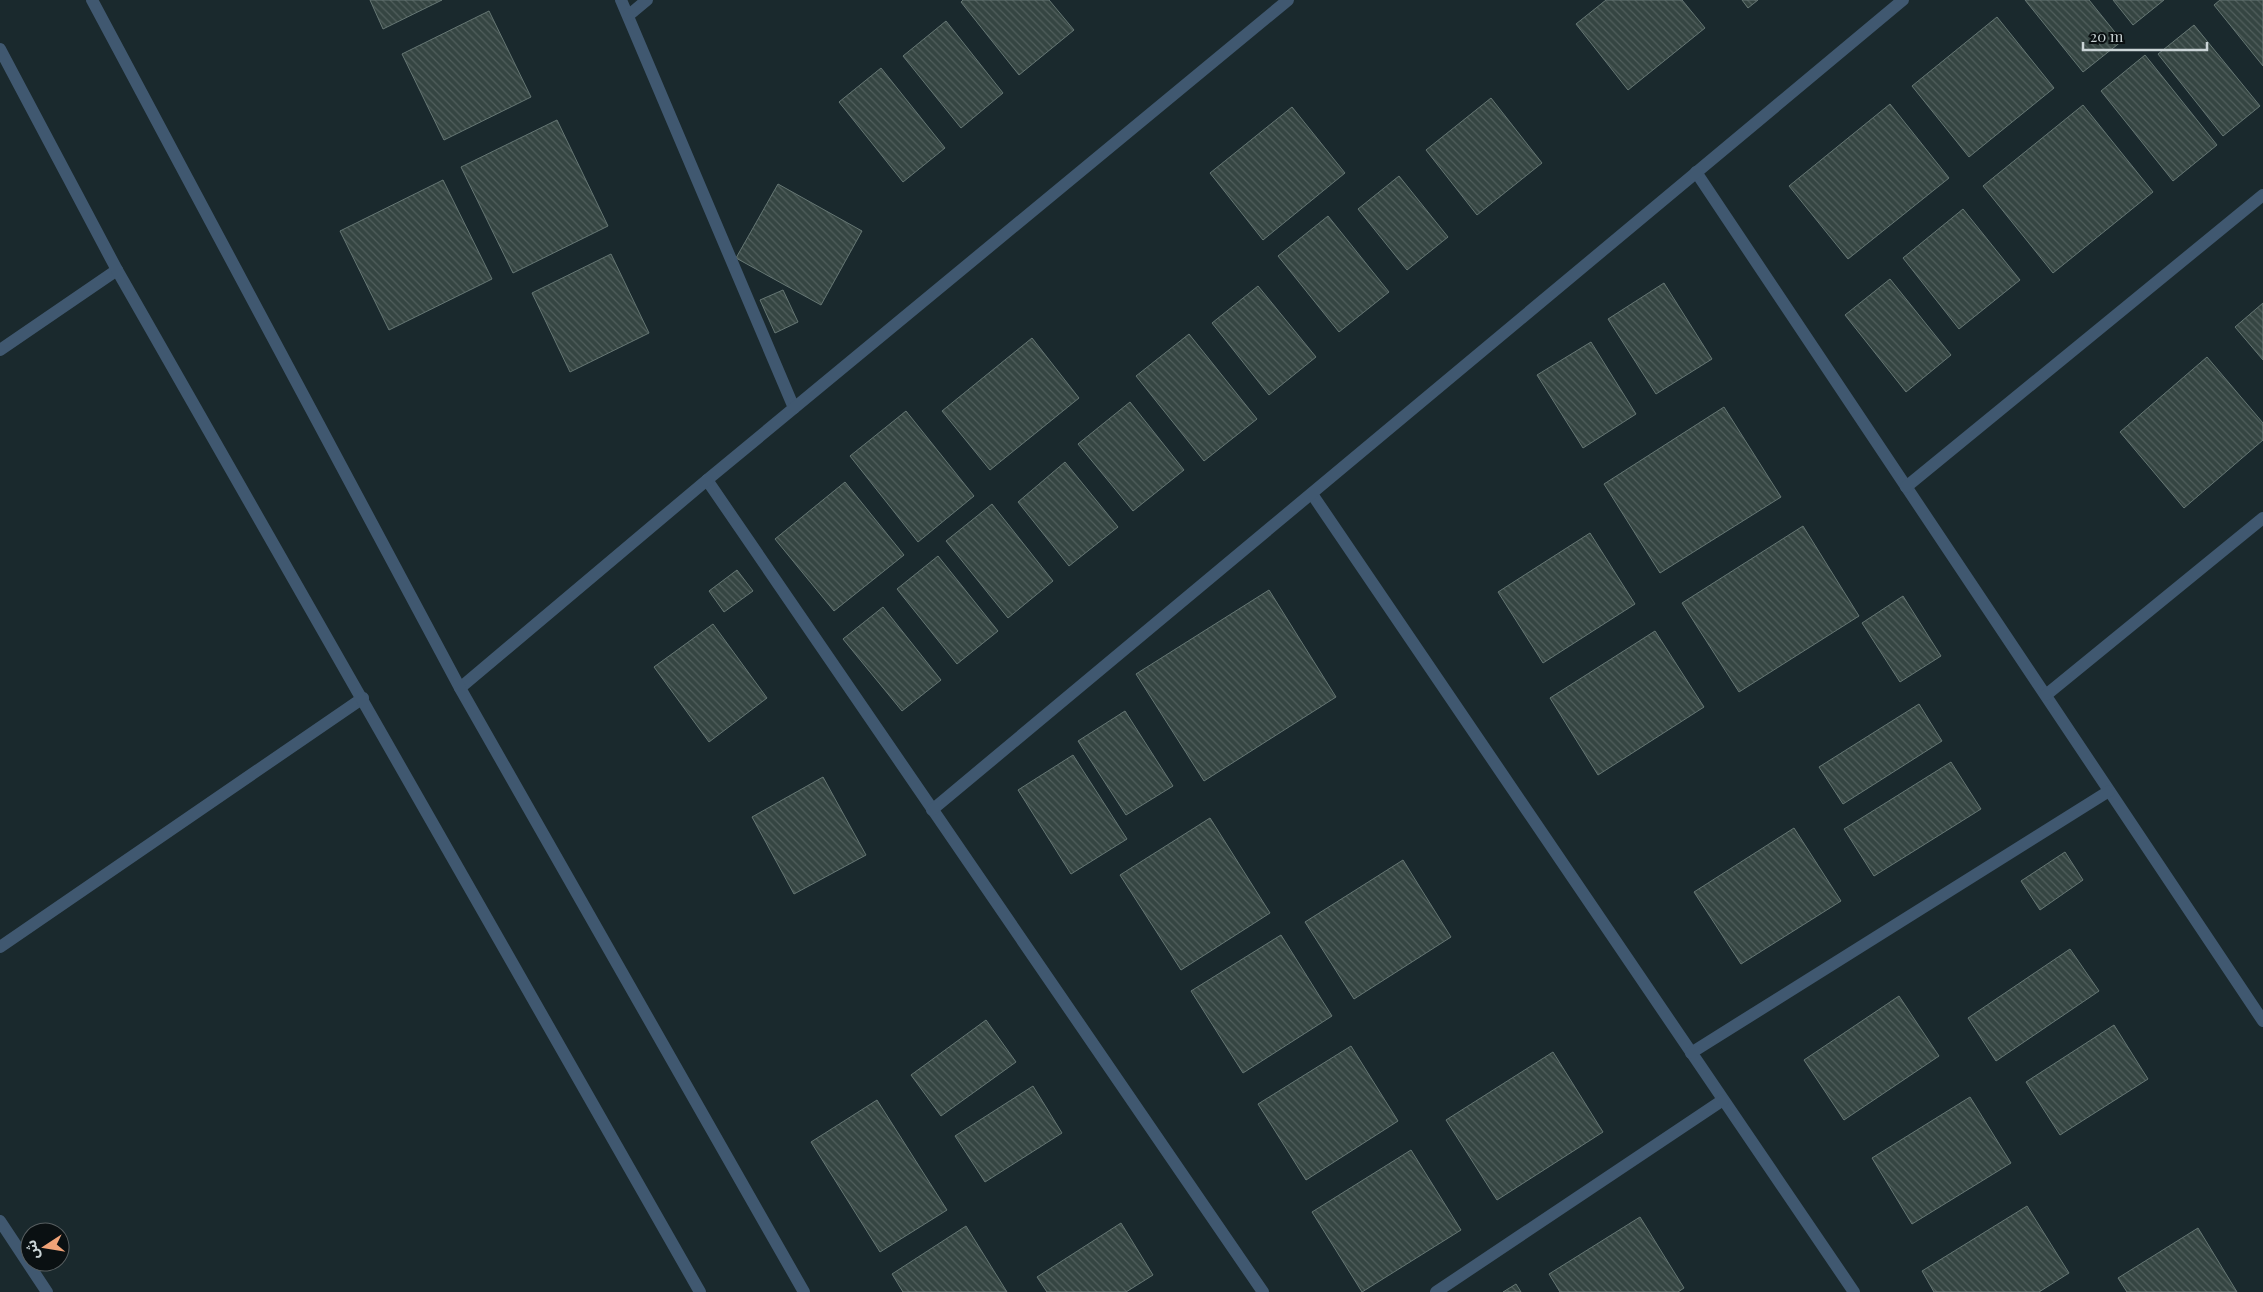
<svg xmlns="http://www.w3.org/2000/svg" width="2263" height="1292" viewBox="0 0 2263 1292" font-family="'Playfair Display','Noto Sans Arabic',serif">
<style>
.building{fill:url(#building-back-hatch);stroke:#667774}
.lines{fill:none;stroke-linecap:round;stroke-linejoin:round}
.minor{stroke:#405870;stroke-width:12}
.tertiary{stroke:#405870;stroke-width:12}
</style>
<defs>
<pattern id="building-back-hatch" width="6" height="6" patternUnits="userSpaceOnUse" patternTransform="scale(1.25)"><rect width="6" height="6" fill="#354542"/><path d="M-1 5l2 2M0 0l6 6M5-1l2 2" fill="none" stroke="#515f5d"/></pattern>
</defs>
<rect width="100%" height="100%" fill="#1a292d"/>
<g class="building">
<polygon points="370,0 442,0 383,29"/>
<polygon points="963,0 1049,0 1074,30 1019,75 961,2"/>
<polygon points="1606,0 1682,0 1705,28 1628,90 1576,24"/>
<polygon points="1742,0 1758,0 1748,8"/>
<polygon points="2025,0 2089,0 2122,41 2083,72"/>
<polygon points="2113,0 2164,0 2133,25"/>
<polygon points="2220,0 2263,0 2263,66 2214,5"/>
<polygon points="489,11 531,97 444,140 402,54"/>
<polygon points="1997,17 2054,88 1969,157 1912,86"/>
<polygon points="946,21 1003,93 961,128 903,56"/>
<polygon points="2194,25 2260,106 2223,136 2158,54"/>
<polygon points="2145,55 2217,145 2173,181 2101,91"/>
<polygon points="881,68 945,148 903,182 839,102"/>
<polygon points="1491,98 1542,163 1477,215 1426,150"/>
<polygon points="1890,104 1949,178 1848,259 1789,186"/>
<polygon points="2083,105 2153,192 2053,273 1983,186"/>
<polygon points="1292,107 1345,173 1263,240 1210,173"/>
<polygon points="557,120 608,226 513,273 461,167"/>
<polygon points="1399,176 1448,237 1407,270 1358,209"/>
<polygon points="443,180 492,279 389,330 340,231"/>
<polygon points="778,184 862,231 821,305 736,258"/>
<polygon points="1963,209 2020,280 1959,329 1903,258"/>
<polygon points="1328,216 1389,292 1339,332 1278,256"/>
<polygon points="611,254 649,333 570,372 532,293"/>
<polygon points="1890,279 1951,355 1906,392 1845,315"/>
<polygon points="1664,283 1712,359 1656,394 1608,319"/>
<polygon points="1258,286 1316,357 1269,395 1212,323"/>
<polygon points="783,290 798,322 775,333 760,300"/>
<polygon points="2263,303 2263,360 2235,327"/>
<polygon points="1189,334 1257,419 1204,461 1136,376"/>
<polygon points="1032,338 1079,398 990,470 942,411"/>
<polygon points="1591,342 1636,414 1583,448 1537,375"/>
<polygon points="2207,357 2263,423 2263,440 2184,508 2120,432"/>
<polygon points="1130,402 1184,470 1133,511 1078,444"/>
<polygon points="1724,407 1781,497 1660,573 1604,484"/>
<polygon points="906,411 974,496 918,542 850,456"/>
<polygon points="1065,462 1118,527 1069,566 1018,502"/>
<polygon points="845,482 904,555 834,611 775,539"/>
<polygon points="992,504 1053,581 1008,618 946,541"/>
<polygon points="1803,526 1859,616 1739,692 1682,603"/>
<polygon points="1590,533 1635,604 1543,663 1498,592"/>
<polygon points="938,556 998,631 957,664 897,589"/>
<polygon points="737,570 753,591 724,612 709,591"/>
<polygon points="1269,590 1336,697 1204,781 1136,674"/>
<polygon points="1903,596 1941,656 1900,682 1862,623"/>
<polygon points="883,607 941,680 902,711 843,639"/>
<polygon points="713,624 767,698 709,742 654,667"/>
<polygon points="1655,631 1704,707 1598,775 1550,698"/>
<polygon points="1919,704 1942,741 1843,804 1819,767"/>
<polygon points="1125,711 1173,786 1126,815 1078,741"/>
<polygon points="1073,755 1127,839 1071,874 1018,790"/>
<polygon points="1951,762 1981,809 1874,876 1844,829"/>
<polygon points="823,777 866,855 794,894 752,817"/>
<polygon points="1210,818 1270,913 1181,970 1120,875"/>
<polygon points="1794,828 1841,901 1741,964 1694,892"/>
<polygon points="2065,852 2083,880 2040,910 2021,881"/>
<polygon points="1403,860 1451,937 1354,999 1305,922"/>
<polygon points="1281,935 1332,1016 1243,1073 1191,991"/>
<polygon points="2070,949 2099,991 1996,1061 1968,1018"/>
<polygon points="1899,996 1939,1056 1844,1120 1804,1060"/>
<polygon points="986,1020 1016,1062 941,1116 911,1075"/>
<polygon points="2114,1025 2148,1079 2060,1135 2026,1082"/>
<polygon points="1351,1046 1398,1121 1306,1180 1258,1104"/>
<polygon points="1553,1052 1603,1132 1497,1200 1446,1120"/>
<polygon points="1033,1086 1062,1133 985,1182 955,1136"/>
<polygon points="1970,1097 2011,1163 1912,1224 1872,1158"/>
<polygon points="877,1100 947,1210 880,1252 811,1142"/>
<polygon points="1411,1150 1461,1230 1362,1292 1312,1212"/>
<polygon points="2027,1206 2069,1273 2039,1292 1934,1292 1922,1271"/>
<polygon points="1640,1217 1684,1288 1678,1292 1560,1292 1549,1274"/>
<polygon points="1121,1223 1153,1275 1126,1292 1047,1292 1037,1277"/>
<polygon points="966,1226 1007,1292 903,1292 892,1274"/>
<polygon points="2198,1228 2237,1292 2127,1292 2118,1278"/>
<polygon points="1516,1284 1521,1292 1503,1292"/>
</g>
<g class="lines">
<g class="minor">
<polyline points="621,0 794,408"/>
<polyline points="629,15 647,0"/>
<polyline points="1696,172 2263,1021"/>
<polyline points="0,350 117,270"/>
<polyline points="707,480 1263,1292"/>
<polyline points="1906,487 2263,195"/>
<polyline points="1312,494 1854,1292"/>
<polyline points="460,688 707,480 1288,0"/>
<polyline points="2046,695 2263,518"/>
<polyline points="932,810 1903,0"/>
<polyline points="0,947 363,698"/>
<polyline points="1691,1053 2109,791"/>
<polyline points="0,1221 47,1292"/>
<polyline points="1436,1292 1723,1100"/>
</g>
<g class="tertiary">
<polyline points="92,0 460,688 804,1292"/>
<polyline points="0,49 117,270 700,1292"/>
</g>
</g>
<g transform="translate(45 1247) rotate(258)"><circle r="24" fill="#0a1012" stroke="#575e60"/>
<path d="M0-4L9 19L0 12L-9 19Z" fill="#f0a378"/>
<text y="-8" font-size="14" font-weight="bold" text-anchor="middle" fill="#cad4d6">ش</text>
</g>
<path d="M2083 42v8h124v-8" fill="none" stroke="#cad4d6" stroke-width="2.5"/>
<text x="2090" y="42" font-size="15" fill="#cad4d6" stroke="#0a1012" stroke-width="4" paint-order="stroke">20 m</text>
</svg>
